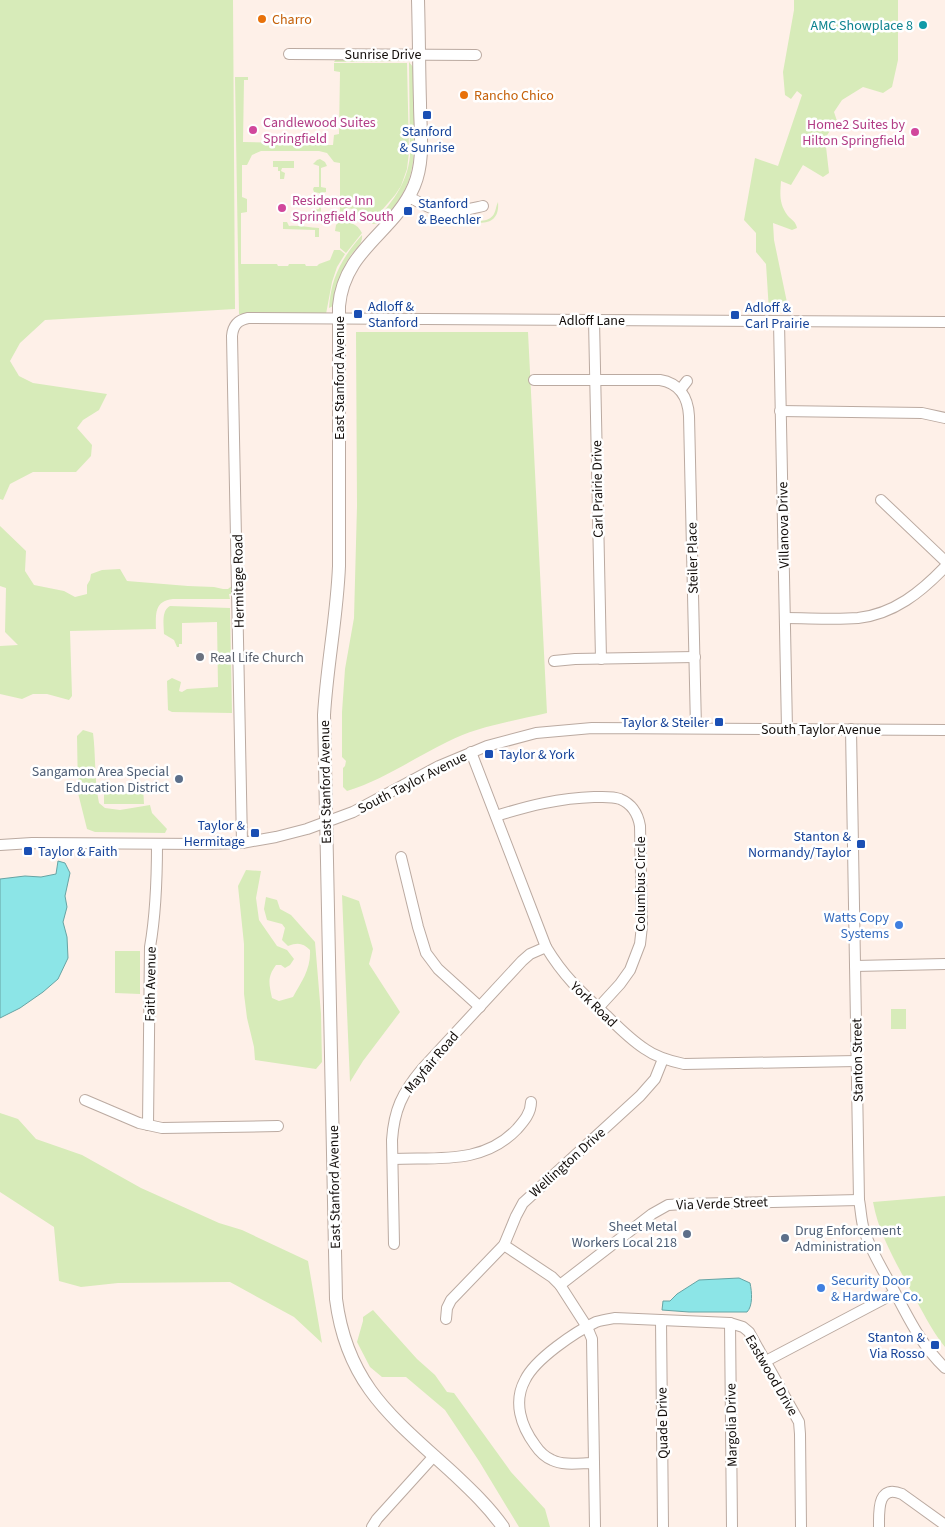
<svg xmlns="http://www.w3.org/2000/svg" width="945" height="1527" viewBox="0 0 945 1527" font-family="'Source Sans 3',sans-serif">
<style>
.green{fill:#d7ebb9}
.water{fill:#8ce5e7;stroke:#67a4a4}
.lines{fill:none;stroke-linecap:round;stroke-linejoin:round}
.minor-casing{stroke:#bbaaa1;stroke-width:12}
.major-casing{stroke:#bbaaa1;stroke-width:14}
.minor{stroke:#fff;stroke-width:10}
.major{stroke:#fff;stroke-width:12}
.food-dot{fill:#e8710a;stroke:#fff;stroke-width:2}
.culture-dot{fill:#0f9aa8;stroke:#fff;stroke-width:2}
.transit-dot{fill:#1a4fb4;stroke:#fff;stroke-width:2}
.hotel-dot{fill:#d1479c;stroke:#fff;stroke-width:2}
.worship-dot{fill:#6b7280;stroke:#fff;stroke-width:2}
.service-dot{fill:#5c6f8a;stroke:#fff;stroke-width:2}
.shop-dot{fill:#3f7fe0;stroke:#fff;stroke-width:2}
.labels{text-anchor:middle;stroke-width:5;stroke-linejoin:round;paint-order:stroke}
.food-label{font-size:14px;fill:#c56008;stroke:#fff;text-anchor:start}
.culture-label{font-size:14px;fill:#0d838f;stroke:#fff;text-anchor:end}
.street-label{font-size:14px;fill:#110c09;stroke:#fff}
.hotel-label{font-size:14px;fill:#b23c85;stroke:#fff;text-anchor:start}
.transit-label{font-size:14px;fill:#164399;stroke:#fff;text-anchor:start}
.worship-label{font-size:14px;fill:#5b616d;stroke:#fff;text-anchor:start}
.service-label{font-size:14px;fill:#4e5e75;stroke:#fff;text-anchor:end}
.shop-label{font-size:14px;fill:#366cbe;stroke:#fff;text-anchor:end}
</style>
<rect width="100%" height="100%" fill="#fef0e8"/>
<g class="green">
<polygon points="0,0 233,0 235,309 45,320 20,343 10,361 19,376 33,383 107,394 99,410 83,420 77,428 92,445 91,456 76,472 33,472 10,484 3,500 0,499"/>
<path d="M 794,0 L 898,0 L 898,60 L 892,87 L 883,93 L 863,87 L 842,100 L 834,112 L 837,121 L 825,138 L 829,173 L 823,177 L 803,165 L 791,185 L 781,181 C 780,195 779,204 788,216 C 792,220 796,222 797,228 L 792,230 L 773,223 L 774,240 L 789,312 L 769,311 L 766,264 L 756,252 L 756,233 L 744,220 L 755,158 L 778,166 L 802,95 L 797,91 L 791,99 L 785,95 L 783,72 L 794,10 Z"/>
<polygon points="336,59 401,59 408,61 334,62"/>
<path d="M 409,62 L 413,67 L 414,71 C 414,89 414,107 414,125 C 415,160 414,184 390,211 C 384,218 381,224 372,224 C 391,204 407,185 410,156 Z"/>
<polygon points="334,63 407,63 409,152 407,169 401,186 395,195 370,224 354,213 353,209 346,208 344,212 340,213 340,163 334,162 327,153 319,151 261,151 252,155 247,165 242,165 242,197 247,199 247,212 241,213 241,264 277,264 278,266 288,266 289,264 305,264 306,266 317,266 319,264 330,260 334,250 340,250 345,254 337,267 332,282 326,314 239,314 235,77 248,77 248,80 244,80 243,142 289,143 290,145 333,145 334,135 339,134 340,72 334,71"/>
<polygon points="320,159 325,162 327,166 321,168 321,187 326,188 326,192 321,193 321,212 326,214 325,217 321,219 316,217 313,214 314,210 319,209 319,193 314,192 313,189 314,187 319,187 319,166 313,164 317,160"/>
<polygon points="273,161 294,161 294,168 282,168 281,171 285,173 284,179 280,179 280,171 278,171 278,167 273,167"/>
<path d="M 498,202 C 500,224 483,225 467,221 L 472,218 C 479,222 489,222 494,214 C 496,210 496,206 498,202 Z"/>
<path d="M 283,222 L 287,222 L 289,226 C 300,225 309,228 319,228 L 319,237 L 315,237 L 315,230 L 283,229 Z"/>
<path d="M 339,222 C 350,222 357,223 362,233 L 346,253 L 340,248 L 340,232 L 335,231 L 336,225 Z"/>
<path d="M 362,235 C 363,244 356,248 351,255 C 340,271 336,288 333,306 L 329,308 C 331,277 342,258 362,235 Z"/>
<path d="M 356,332 L 528,332 L 547,713 C 514,721 477,726 447,742 C 414,758 383,780 347,791 L 343,787 L 343,768 L 345,766 L 346,761 L 342,757 L 342,712 L 345,669 L 354,618 L 357,506 Z"/>
<path d="M 0,526 L 26,551 L 25,571 L 34,585 L 64,591 L 75,597 L 87,594 L 87,585 L 90,580 L 91,574 L 102,570 L 120,569 L 127,581 L 188,586 L 214,587 L 223,589 L 228,589 L 233,585 L 234,596 L 231,598 L 231,594 L 229,594 L 230,599 L 173,599 C 154,601 156,614 156,629 L 70,631 L 72,696 L 69,700 L 47,694 L 33,694 L 22,699 L 0,694 L 0,646 L 18,645 L 5,632 L 6,588 L 0,586 Z"/>
<path d="M 170,606 L 230,608 L 232,713 L 172,712 L 168,710 L 167,681 L 172,678 L 181,682 L 179,691 L 182,692 L 187,689 L 218,687 L 217,622 L 182,623 L 182,644 L 179,644 L 179,647 L 177,647 L 174,640 L 164,634 C 164,624 161,611 170,606 Z"/>
<path d="M 83,730 L 93,733 C 96,756 94,780 99,803 L 105,808 L 120,810 L 150,805 L 152,813 L 167,829 L 165,833 L 95,832 L 87,829 L 78,793 L 77,736 Z"/>
<polygon points="104,786 143,786 144,804 104,804"/>
<path d="M 246,870 L 261,871 L 256,898 L 259,920 L 277,946 L 287,950 L 294,959 L 290,965 L 285,968 L 281,965 L 276,965 C 267,977 269,984 272,998 L 279,1001 L 293,997 C 302,981 311,969 310,950 C 303,943 298,942 288,946 L 282,940 L 285,928 L 282,924 L 267,920 L 264,909 L 266,897 L 277,900 L 280,909 L 291,915 L 315,942 L 321,1014 L 322,1062 L 316,1069 L 255,1060 L 254,1047 L 247,1018 L 244,994 L 244,944 L 238,886 Z"/>
<polygon points="342,895 359,901 373,949 369,964 400,1012 363,1061 350,1082"/>
<polygon points="115,951 140,951 140,994 115,993"/>
<rect x="891" y="1009" width="15" height="20"/>
<polygon points="0,1113 18,1119 36,1139 82,1155 141,1188 219,1223 242,1230 308,1261 322,1343 294,1317 230,1282 118,1283 81,1287 59,1281 54,1227 0,1192"/>
<path d="M 945,1196 L 945,1347 C 931,1330 922,1310 911,1291 C 896,1262 879,1235 873,1202 Z"/>
<polygon points="373,1310 417,1359 435,1375 447,1392 454,1393 511,1472 545,1509 550,1527 519,1527 479,1461 445,1410 406,1377 382,1377 370,1367 357,1342 363,1321 363,1317"/>
</g>
<g class="water">
<polygon points="58,861 65,863 70,873 65,896 67,907 63,922 67,937 68,958 58,979 43,992 20,1008 0,1018 0,879 25,876 41,877 56,874"/>
<path d="M 739,1278 L 750,1283 C 752,1292 753,1306 747,1312 L 689,1312 L 662,1310 L 663,1301 L 670,1301 L 677,1294 L 699,1280 Z"/>
</g>
<g class="lines">
<g class="minor-casing">
<g id="minor">
<polyline points="289,54 476,55"/>
<path d="M 408,197 C 416,200 423,205 431,208 C 448,215 465,210 483,206"/>
<polyline points="594,320 601,659"/>
<polyline points="779,322 787,729"/>
<path d="M 534,380 L 660,380 C 679,383 688,397 689,416 L 696,728"/>
<polyline points="680,390 687,381"/>
<polyline points="780,411 922,413 945,418"/>
<polyline points="881,500 945,561"/>
<path d="M 785,618 C 809,618 834,620 858,618 C 894,614 921,592 945,567"/>
<polyline points="554,661 575,659 695,657"/>
<path d="M 851,729 L 859,1200 C 861,1210 861,1220 864,1230 C 870,1249 881,1267 891,1285 C 907,1315 920,1344 945,1368"/>
<path d="M 471,752 L 546,947 C 564,977 582,993 607,1016 C 619,1028 631,1040 645,1049 C 656,1057 670,1061 684,1064 L 857,1061"/>
<path d="M 496,816 C 528,806 559,798 594,797 C 603,797 612,796 620,799 C 632,804 638,814 640,826 L 642,926 L 640,944 L 630,970 L 620,984 L 598,1008"/>
<path d="M 242,843 L 232,336 C 233,325 238,320 248,318 L 945,322"/>
<polyline points="0,845 32,843 204,844 242,843 276,837 307,829 353,812 439,766 487,746 536,733 592,728 945,730"/>
<polyline points="401,857 418,927 426,953 438,969 480,1007"/>
<polyline points="855,966 945,964"/>
<polyline points="85,1100 139,1123 162,1128 278,1126"/>
<path d="M 148,1125 L 150,947 C 156,913 157,879 157,844"/>
<path d="M 393,1159 C 437,1157 483,1165 517,1129 C 524,1121 531,1113 531,1102"/>
<path d="M 394,1244 L 392,1140 C 394,1110 402,1093 422,1069 L 522,961 L 530,954 L 546,947"/>
<polyline points="504,1245 552,1277 560,1285 652,1214 668,1205 684,1204 859,1200"/>
<polyline points="560,1285 587,1327 592,1339 594,1463"/>
<polyline points="446,1319 447,1308 451,1300 504,1245 516,1216 523,1203 640,1096 655,1079 663,1059"/>
<polyline points="661,1320 663,1527"/>
<polyline points="730,1323 732,1527"/>
<polyline points="766,1361 895,1293"/>
<polyline points="372,1527 377,1519 434,1456"/>
<path d="M 595,1527 L 594,1463 C 580,1463 564,1466 552,1460 C 545,1457 539,1451 535,1445 C 521,1426 513,1402 525,1380 C 535,1359 575,1332 596,1322 C 602,1320 609,1319 615,1318 L 730,1323 L 743,1327 L 749,1332 L 799,1422 L 800,1434 L 801,1527"/>
<path d="M 879,1527 C 879,1511 877,1484 902,1494 L 945,1525"/>
</g>
</g>
<g class="major-casing">
<path id="major" d="M 418,0 C 419,34 419,69 420,103 C 420,130 425,160 414,186 C 394,233 344,249 339,306 L 339,566 C 337,616 327,665 324,715 L 336,1299 C 347,1386 394,1419 454,1474 C 472,1491 489,1507 503,1527"/>
</g>
<use href="#minor" class="minor"/>
<use href="#major" class="major"/>
</g>
<g class="food-dot">
<circle cx="262" cy="19" r="5"/>
<circle cx="464" cy="95" r="5"/>
</g>
<circle class="culture-dot" cx="923" cy="25" r="5"/>
<g class="transit-dot">
<rect x="422" y="110" width="10" height="10" rx="2.5"/>
<rect x="403" y="206" width="10" height="10" rx="2.5"/>
<rect x="353" y="309" width="10" height="10" rx="2.5"/>
<rect x="730" y="310" width="10" height="10" rx="2.5"/>
<rect x="714" y="717" width="10" height="10" rx="2.5"/>
<rect x="484" y="749" width="10" height="10" rx="2.5"/>
<rect x="250" y="828" width="10" height="10" rx="2.5"/>
<rect x="856" y="839" width="10" height="10" rx="2.5"/>
<rect x="23" y="846" width="10" height="10" rx="2.5"/>
<rect x="930" y="1340" width="10" height="10" rx="2.5"/>
</g>
<g class="hotel-dot">
<circle cx="253" cy="130" r="5"/>
<circle cx="915" cy="132" r="5"/>
<circle cx="282" cy="208" r="5"/>
</g>
<circle class="worship-dot" cx="200" cy="657" r="5"/>
<g class="service-dot">
<circle cx="179" cy="779" r="5"/>
<circle cx="687" cy="1234" r="5"/>
<circle cx="785" cy="1238" r="5"/>
</g>
<g class="shop-dot">
<circle cx="899" cy="925" r="5"/>
<circle cx="821" cy="1288" r="5"/>
</g>
<g class="labels">
<g class="food-label">
<text x="272" y="24">Charro</text>
<text x="474" y="100">Rancho Chico</text>
</g>
<g class="culture-label">
<text x="913" y="30">AMC Showplace 8</text>
</g>
<g class="street-label">
<text x="383" y="59">Sunrise Drive</text>
<text x="592" y="325">Adloff Lane</text>
<text transform="translate(339 378) rotate(-90)" y="5">East Stanford Avenue</text>
<text transform="translate(597 489) rotate(-91)" y="5">Carl Prairie Drive</text>
<text transform="translate(783 525) rotate(-91)" y="5">Villanova Drive</text>
<text transform="translate(692 558) rotate(-91)" y="5">Steiler Place</text>
<text transform="translate(238 581) rotate(-91)" y="5">Hermitage Road</text>
<text x="821" y="734">South Taylor Avenue</text>
<text transform="translate(325 782) rotate(-91)" y="5">East Stanford Avenue</text>
<text transform="translate(412 782) rotate(-27)" y="5">South Taylor Avenue</text>
<text transform="translate(640 884) rotate(-90)" y="5">Columbus Circle</text>
<text transform="translate(150 984) rotate(-89)" y="5">Faith Avenue</text>
<text transform="translate(594 1004) rotate(44)" y="5">York Road</text>
<text transform="translate(857 1060) rotate(-91)" y="5">Stanton Street</text>
<text transform="translate(431 1062) rotate(-50)" y="5">Mayfair Road</text>
<text transform="translate(567 1162) rotate(-42)" y="5">Wellington Drive</text>
<text transform="translate(334 1187) rotate(-91)" y="5">East Stanford Avenue</text>
<text transform="translate(722 1203) rotate(-2)" y="5">Via Verde Street</text>
<text transform="translate(772 1375) rotate(60)" y="5">Eastwood Drive</text>
<text transform="translate(662 1423) rotate(-91)" y="5">Quade Drive</text>
<text transform="translate(731 1425) rotate(-91)" y="5">Margolia Drive</text>
</g>
<g class="hotel-label">
<text x="263" y="127">Candlewood Suites<tspan x="263" dy="16">Springfield</tspan></text>
<text x="905" y="129" text-anchor="end">Home2 Suites by<tspan x="905" dy="16">Hilton Springfield</tspan></text>
<text x="292" y="205">Residence Inn<tspan x="292" dy="16">Springfield South</tspan></text>
</g>
<g class="transit-label">
<text x="427" y="136" text-anchor="middle">Stanford<tspan x="427" dy="16">&amp; Sunrise</tspan></text>
<text x="418" y="208">Stanford<tspan x="418" dy="16">&amp; Beechler</tspan></text>
<text x="368" y="311">Adloff &amp;<tspan x="368" dy="16">Stanford</tspan></text>
<text x="745" y="312">Adloff &amp;<tspan x="745" dy="16">Carl Prairie</tspan></text>
<text x="709" y="727" text-anchor="end">Taylor &amp; Steiler</text>
<text x="499" y="759">Taylor &amp; York</text>
<text x="245" y="830" text-anchor="end">Taylor &amp;<tspan x="245" dy="16">Hermitage</tspan></text>
<text x="851" y="841" text-anchor="end">Stanton &amp;<tspan x="851" dy="16">Normandy/Taylor</tspan></text>
<text x="38" y="856">Taylor &amp; Faith</text>
<text x="925" y="1342" text-anchor="end">Stanton &amp;<tspan x="925" dy="16">Via Rosso</tspan></text>
</g>
<g class="worship-label">
<text x="210" y="662">Real Life Church</text>
</g>
<g class="service-label">
<text x="169" y="776">Sangamon Area Special<tspan x="169" dy="16">Education District</tspan></text>
<text x="677" y="1231">Sheet Metal<tspan x="677" dy="16">Workers Local 218</tspan></text>
<text x="795" y="1235" text-anchor="start">Drug Enforcement<tspan x="795" dy="16">Administration</tspan></text>
</g>
<g class="shop-label">
<text x="889" y="922">Watts Copy<tspan x="889" dy="16">Systems</tspan></text>
<text x="831" y="1285" text-anchor="start">Security Door<tspan x="831" dy="16">&amp; Hardware Co.</tspan></text>
</g>
</g>
</svg>
